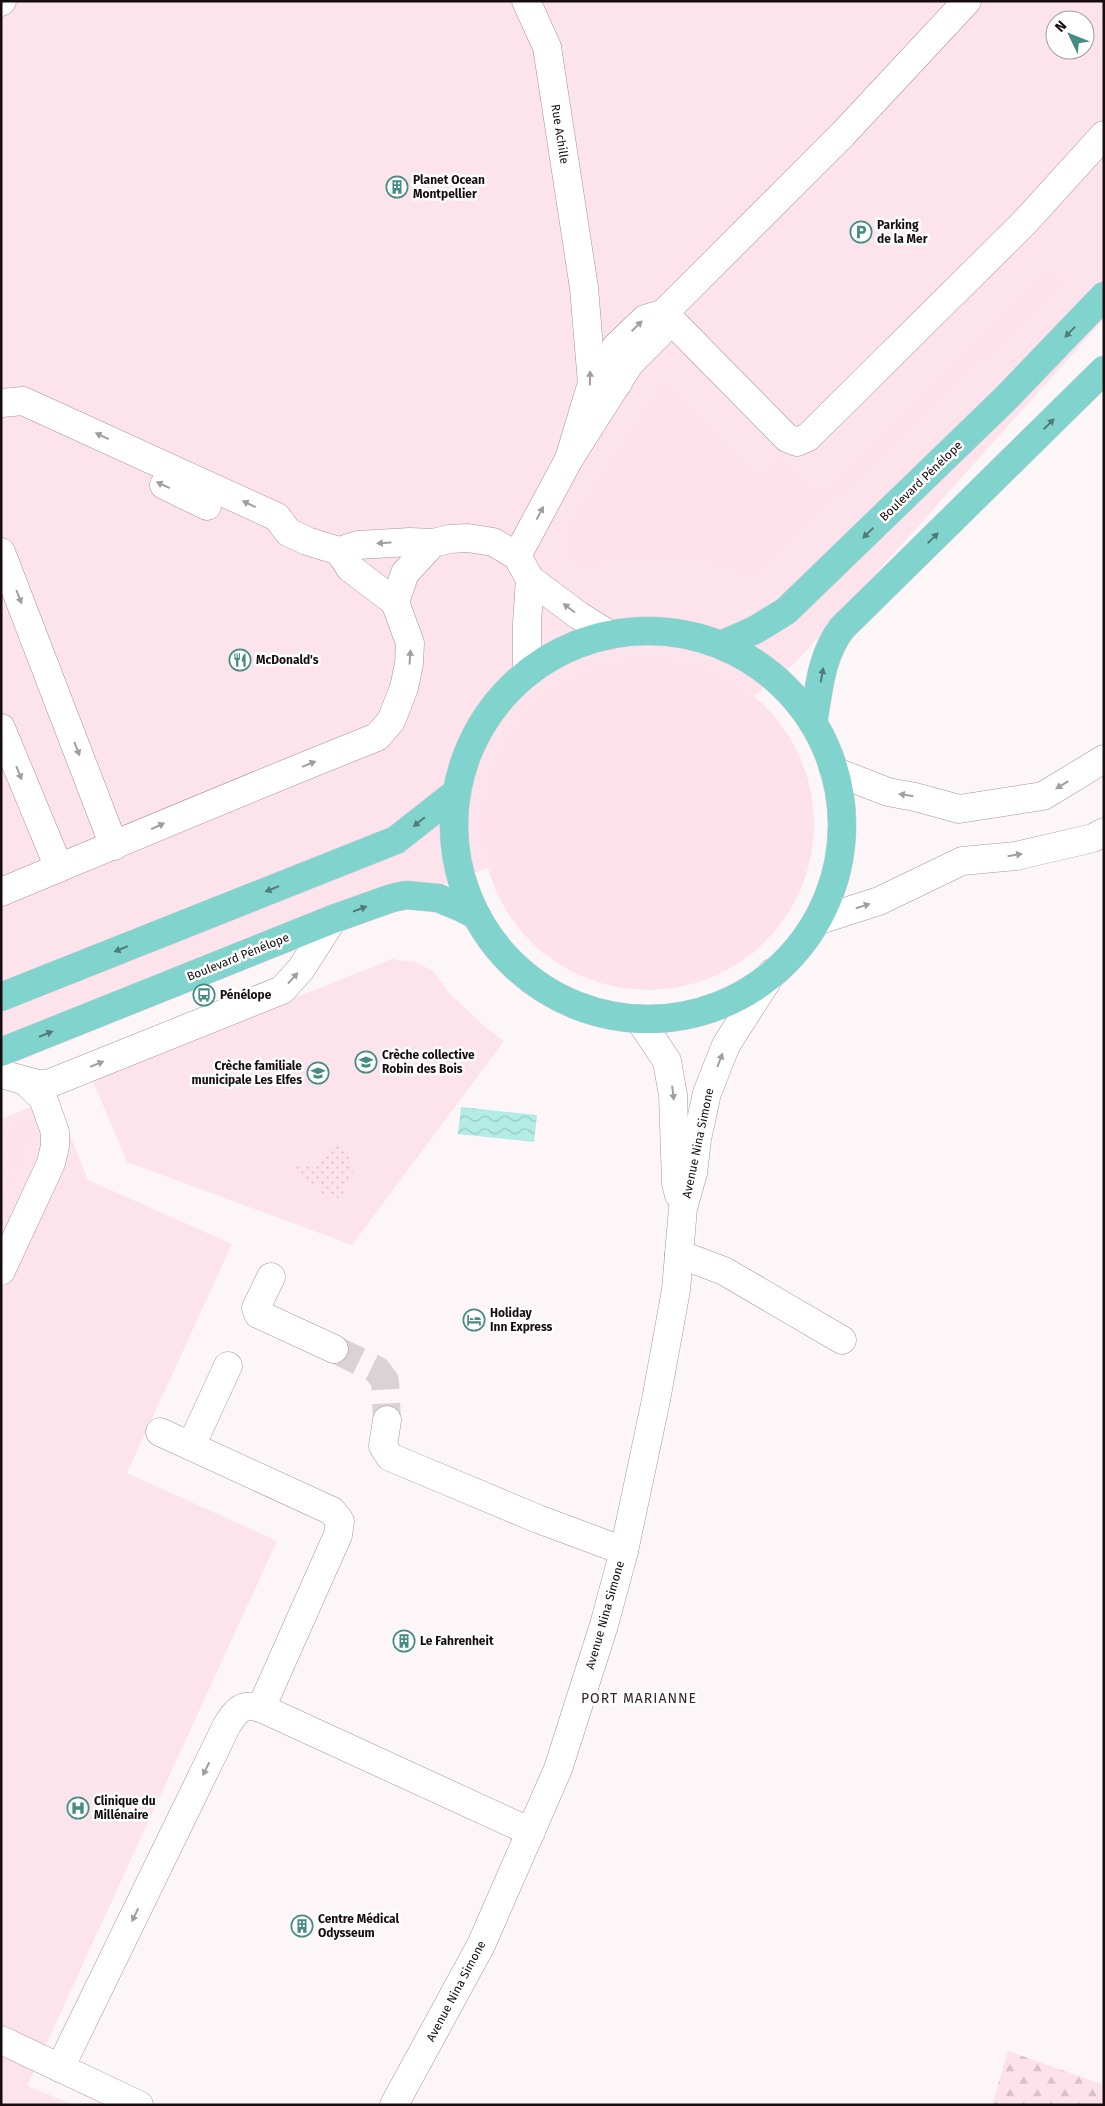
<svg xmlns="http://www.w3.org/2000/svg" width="1105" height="2106" viewBox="0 0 1105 2106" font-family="'Fira Sans',sans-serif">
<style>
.built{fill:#fce3ec;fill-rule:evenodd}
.grass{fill:#fde2ec}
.forest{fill:url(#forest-firs)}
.park{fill:url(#park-dots)}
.water{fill:url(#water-waves)}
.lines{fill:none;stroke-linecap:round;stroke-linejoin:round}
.minor-tunnel{stroke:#dad3d5;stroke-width:28;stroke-dasharray:28 14;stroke-linecap:butt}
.minor-casing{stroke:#ad909a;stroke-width:29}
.major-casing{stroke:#d5d3d4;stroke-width:29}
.minor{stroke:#fff;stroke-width:28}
.major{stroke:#80d4cd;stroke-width:28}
.oneway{fill:#a29ea0}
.oneway2{fill:#517a78}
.labels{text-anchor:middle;stroke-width:5;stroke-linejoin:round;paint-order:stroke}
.street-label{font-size:12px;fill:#170d11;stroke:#fff}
.poi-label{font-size:12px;font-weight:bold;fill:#170d11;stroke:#fff;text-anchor:start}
.neighbourhood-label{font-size:14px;letter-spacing:1px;fill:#39232b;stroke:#fff}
</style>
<defs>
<pattern id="forest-firs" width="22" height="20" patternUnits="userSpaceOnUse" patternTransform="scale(1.25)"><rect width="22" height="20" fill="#fde2ec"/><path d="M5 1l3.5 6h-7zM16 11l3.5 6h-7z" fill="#d8c1c9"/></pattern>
<pattern id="park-dots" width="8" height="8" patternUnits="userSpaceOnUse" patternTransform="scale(1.25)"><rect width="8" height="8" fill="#fde2ec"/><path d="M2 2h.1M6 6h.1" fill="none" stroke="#d8c1c9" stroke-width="1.8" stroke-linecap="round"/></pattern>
<pattern id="water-waves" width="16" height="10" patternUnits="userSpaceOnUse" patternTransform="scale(1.25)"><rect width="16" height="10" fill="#b3ece5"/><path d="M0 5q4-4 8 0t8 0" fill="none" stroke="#99c9c3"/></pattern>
</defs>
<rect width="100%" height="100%" fill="#fcf6f8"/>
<g class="built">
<path d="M 1,1 L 1104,1 L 1104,319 L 795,663 L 754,696 L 717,673 L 518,722 L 500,750 L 488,781 L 483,811 L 483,836 L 488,868 L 1,1046 ZM 1055,20 L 1085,20 L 1085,50 L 1055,50 Z"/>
<polygon points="392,959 415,962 433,971 448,992 484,1026 504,1041 352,1245 127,1162 92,1079"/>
<polygon points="55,1098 88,1180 232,1244 127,1473 277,1541 27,2086 74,2105 1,2105 1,1119"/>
</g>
<g class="grass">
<polygon points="1051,267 1066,283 752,579 732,569 680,558 620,558 581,570 570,560 566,529 664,378 756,476 777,455 821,493"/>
<circle cx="648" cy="824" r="166"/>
<polygon points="34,1118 36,1123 19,1168 5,1161 1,1150 1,1131"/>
<polygon points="1,1168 17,1176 1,1210"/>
</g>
<polygon class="forest" points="1008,2051 1104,2085 1104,2105 992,2105"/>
<polygon class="park" points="337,1146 347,1152 353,1168 352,1178 340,1198 324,1196 319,1187 294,1174 296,1164 316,1166 324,1160 328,1149"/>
<polygon class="water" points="461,1107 537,1115 534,1142 458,1134"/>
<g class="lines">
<polyline class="minor-tunnel" points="334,1349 377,1370 385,1381 387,1420"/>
<g class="minor-casing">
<g id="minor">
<polyline points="526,1 547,47 584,288 592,383 569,459"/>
<polyline points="1,2 2,1"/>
<polyline points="664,313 787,438 797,442 808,437 1024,223 1104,135"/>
<polyline points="618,383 616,347 645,319 664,313 843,134 967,1"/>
<polyline points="1,403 23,401 277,517 288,532 307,541 339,551 358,545 410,542 433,543 450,539 468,538 493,542 517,556 530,579 578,615 610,635"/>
<polyline points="164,485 207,506"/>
<polyline points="339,551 350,568 395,602"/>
<polyline points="1,552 114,846"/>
<polyline points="517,556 569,459 630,363 660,333 664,313"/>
<polyline points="527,673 527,623 530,579"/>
<polyline points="1,728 59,868"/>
<polyline points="834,771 888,792 915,797 959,809 1043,796 1104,759"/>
<path d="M 1,892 C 126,840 251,787 377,737 L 391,721 L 404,688 L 409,664 L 410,643 L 395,602 L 405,573 L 433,543"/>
<polyline points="817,921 879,901 962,861 1016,856 1093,838 1104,832"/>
<polyline points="639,1019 667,1061 673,1095 676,1183 679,1195"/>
<polyline points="1,1074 38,1084 48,1084 282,990 301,969 333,919"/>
<polyline points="679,1254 724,1271 842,1340"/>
<polyline points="1,1271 51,1163 55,1146 55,1132 43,1098 25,1081"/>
<polyline points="271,1277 256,1308 258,1314 334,1349"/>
<polyline points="387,1420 383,1446 390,1457 538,1519 624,1551"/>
<polyline points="160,1432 332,1511 340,1521 338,1535 261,1708"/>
<polyline points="191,1446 228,1366"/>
<polyline points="1,2040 139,2105"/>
<path d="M 60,2068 L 227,1725 C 237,1710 241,1703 261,1708 L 531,1832"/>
<polyline points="394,2105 481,1945 558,1769 604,1625 624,1551 656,1400 676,1290 683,1208 693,1173 697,1139 707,1093 726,1045 772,973"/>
</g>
</g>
<g class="major-casing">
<g id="major">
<circle cx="648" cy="825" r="194"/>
<polyline points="721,645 755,630 786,611 1005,399 1104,296"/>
<path d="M 813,723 C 819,689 821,655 842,628 L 1104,370"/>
<polyline points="1,997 396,840 457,792"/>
<polyline points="1,1052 333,919 392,898 406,895 438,898 460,907 477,916"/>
</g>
</g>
<use href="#minor" class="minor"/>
<use href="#major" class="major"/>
</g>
<defs><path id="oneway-solid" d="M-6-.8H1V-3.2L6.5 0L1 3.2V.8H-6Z" transform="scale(1.25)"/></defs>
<g class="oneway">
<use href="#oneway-solid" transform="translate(637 326) rotate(-44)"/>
<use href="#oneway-solid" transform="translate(590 378) rotate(-89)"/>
<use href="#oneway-solid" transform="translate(102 436) rotate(-155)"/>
<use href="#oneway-solid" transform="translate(163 485) rotate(-155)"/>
<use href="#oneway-solid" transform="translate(249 504) rotate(-155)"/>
<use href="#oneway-solid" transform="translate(540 513) rotate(-62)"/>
<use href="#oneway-solid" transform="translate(384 543) rotate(176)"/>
<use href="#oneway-solid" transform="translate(19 597) rotate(69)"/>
<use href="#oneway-solid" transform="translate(569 608) rotate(-143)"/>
<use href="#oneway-solid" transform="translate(410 657) rotate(-86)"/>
<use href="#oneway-solid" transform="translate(77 749) rotate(69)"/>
<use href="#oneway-solid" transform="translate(309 764) rotate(-22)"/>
<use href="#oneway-solid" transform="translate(19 773) rotate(68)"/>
<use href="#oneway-solid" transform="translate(1062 785) rotate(149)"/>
<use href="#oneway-solid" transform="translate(906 795) rotate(-171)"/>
<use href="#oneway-solid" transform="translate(158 826) rotate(-24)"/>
<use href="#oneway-solid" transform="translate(1015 855) rotate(-9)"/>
<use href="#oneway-solid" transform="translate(863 906) rotate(-17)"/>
<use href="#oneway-solid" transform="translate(293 978) rotate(-48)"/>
<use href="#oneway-solid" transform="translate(720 1060) rotate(-69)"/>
<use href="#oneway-solid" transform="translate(97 1064) rotate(-22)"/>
<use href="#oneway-solid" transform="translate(673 1093) rotate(83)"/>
<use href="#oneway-solid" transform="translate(206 1769) rotate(116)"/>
<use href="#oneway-solid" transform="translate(135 1915) rotate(116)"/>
</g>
<g class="oneway2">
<use href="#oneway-solid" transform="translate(1070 332) rotate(134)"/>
<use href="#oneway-solid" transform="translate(1049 424) rotate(-45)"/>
<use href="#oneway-solid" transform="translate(868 533) rotate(136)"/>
<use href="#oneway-solid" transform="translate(933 538) rotate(-45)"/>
<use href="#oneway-solid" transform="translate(822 675) rotate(-80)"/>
<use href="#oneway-solid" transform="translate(419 822) rotate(141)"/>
<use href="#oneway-solid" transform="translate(272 889) rotate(158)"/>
<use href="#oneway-solid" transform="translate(360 909) rotate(-21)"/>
<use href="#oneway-solid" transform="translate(121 949) rotate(158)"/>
<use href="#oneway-solid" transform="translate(46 1034) rotate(-22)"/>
</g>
<defs>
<g id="building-ring" transform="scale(1.125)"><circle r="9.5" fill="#fff" stroke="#468c84" stroke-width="1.5"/><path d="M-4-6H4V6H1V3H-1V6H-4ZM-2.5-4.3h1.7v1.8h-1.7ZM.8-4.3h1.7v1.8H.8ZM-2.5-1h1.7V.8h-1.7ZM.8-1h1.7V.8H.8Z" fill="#468c84"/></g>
<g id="parking-ring" transform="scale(1.125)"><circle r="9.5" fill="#fff" stroke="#468c84" stroke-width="1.5"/><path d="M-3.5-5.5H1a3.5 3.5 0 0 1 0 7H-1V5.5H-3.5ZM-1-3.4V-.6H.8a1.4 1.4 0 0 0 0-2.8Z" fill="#468c84"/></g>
<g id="restaurant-ring" transform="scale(1.125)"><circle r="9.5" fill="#fff" stroke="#468c84" stroke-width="1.5"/><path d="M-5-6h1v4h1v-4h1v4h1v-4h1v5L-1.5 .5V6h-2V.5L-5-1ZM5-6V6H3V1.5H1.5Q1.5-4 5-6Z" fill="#468c84"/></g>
<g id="bus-ring" transform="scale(1.125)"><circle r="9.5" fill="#fff" stroke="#468c84" stroke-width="1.5"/><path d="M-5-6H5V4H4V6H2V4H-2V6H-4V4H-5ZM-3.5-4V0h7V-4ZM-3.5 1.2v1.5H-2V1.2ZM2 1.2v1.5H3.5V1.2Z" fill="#468c84"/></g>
<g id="school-ring" transform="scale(1.125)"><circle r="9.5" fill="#fff" stroke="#468c84" stroke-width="1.5"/><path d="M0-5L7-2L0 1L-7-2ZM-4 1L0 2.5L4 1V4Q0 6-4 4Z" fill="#468c84"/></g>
<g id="hotel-ring" transform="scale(1.125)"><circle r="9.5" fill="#fff" stroke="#468c84" stroke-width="1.5"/><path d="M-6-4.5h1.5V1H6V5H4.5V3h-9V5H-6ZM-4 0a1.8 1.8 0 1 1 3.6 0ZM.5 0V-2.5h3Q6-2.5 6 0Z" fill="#468c84"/></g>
<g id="hospital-ring" transform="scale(1.125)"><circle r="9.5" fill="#fff" stroke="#468c84" stroke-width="1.5"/><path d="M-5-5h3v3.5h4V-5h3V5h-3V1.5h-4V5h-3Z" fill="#468c84"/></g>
</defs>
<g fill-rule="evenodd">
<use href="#building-ring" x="397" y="187"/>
<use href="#parking-ring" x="861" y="232"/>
<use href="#restaurant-ring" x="240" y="660"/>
<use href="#bus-ring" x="204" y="995"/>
<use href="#school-ring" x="366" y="1062"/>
<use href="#school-ring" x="318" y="1073"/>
<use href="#hotel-ring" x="474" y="1320"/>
<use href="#building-ring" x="404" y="1641"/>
<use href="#hospital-ring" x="78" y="1808"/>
<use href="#building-ring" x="302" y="1926"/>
</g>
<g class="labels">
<g class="street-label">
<text transform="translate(560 134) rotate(81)" y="4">Rue Achille</text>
<text transform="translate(921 481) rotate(-44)" y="4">Boulevard Pénélope</text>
<text transform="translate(238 957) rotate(-22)" y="4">Boulevard Pénélope</text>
<text transform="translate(698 1143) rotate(-78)" y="4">Avenue Nina Simone</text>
<text transform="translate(605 1615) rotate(-74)" y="4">Avenue Nina Simone</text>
<text transform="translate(456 1991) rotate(-62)" y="4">Avenue Nina Simone</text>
</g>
<g class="poi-label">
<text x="413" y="184">Planet Ocean<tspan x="413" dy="14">Montpellier</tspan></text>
<text x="877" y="229">Parking<tspan x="877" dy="14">de la Mer</tspan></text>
<text x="256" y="664">McDonald's</text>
<text x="220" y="999">Pénélope</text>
<text x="382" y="1059">Crèche collective<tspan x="382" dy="14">Robin des Bois</tspan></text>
<text x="302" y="1070" text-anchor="end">Crèche familiale<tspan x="302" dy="14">municipale Les Elfes</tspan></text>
<text x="490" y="1317">Holiday<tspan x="490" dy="14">Inn Express</tspan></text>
<text x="420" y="1645">Le Fahrenheit</text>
<text x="94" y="1805">Clinique du<tspan x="94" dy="14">Millénaire</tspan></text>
<text x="318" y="1923">Centre Médical<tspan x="318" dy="14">Odysseum</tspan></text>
</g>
<g class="neighbourhood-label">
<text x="639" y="1703">PORT MARIANNE</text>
</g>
</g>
<rect width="1105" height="2106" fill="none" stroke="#170d11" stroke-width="5"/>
<g transform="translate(1070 35) rotate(313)"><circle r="24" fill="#ffffff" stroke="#a29ea0"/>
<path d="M0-4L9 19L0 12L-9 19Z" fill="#468c84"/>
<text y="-8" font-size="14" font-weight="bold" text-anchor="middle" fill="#170d11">N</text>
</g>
</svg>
